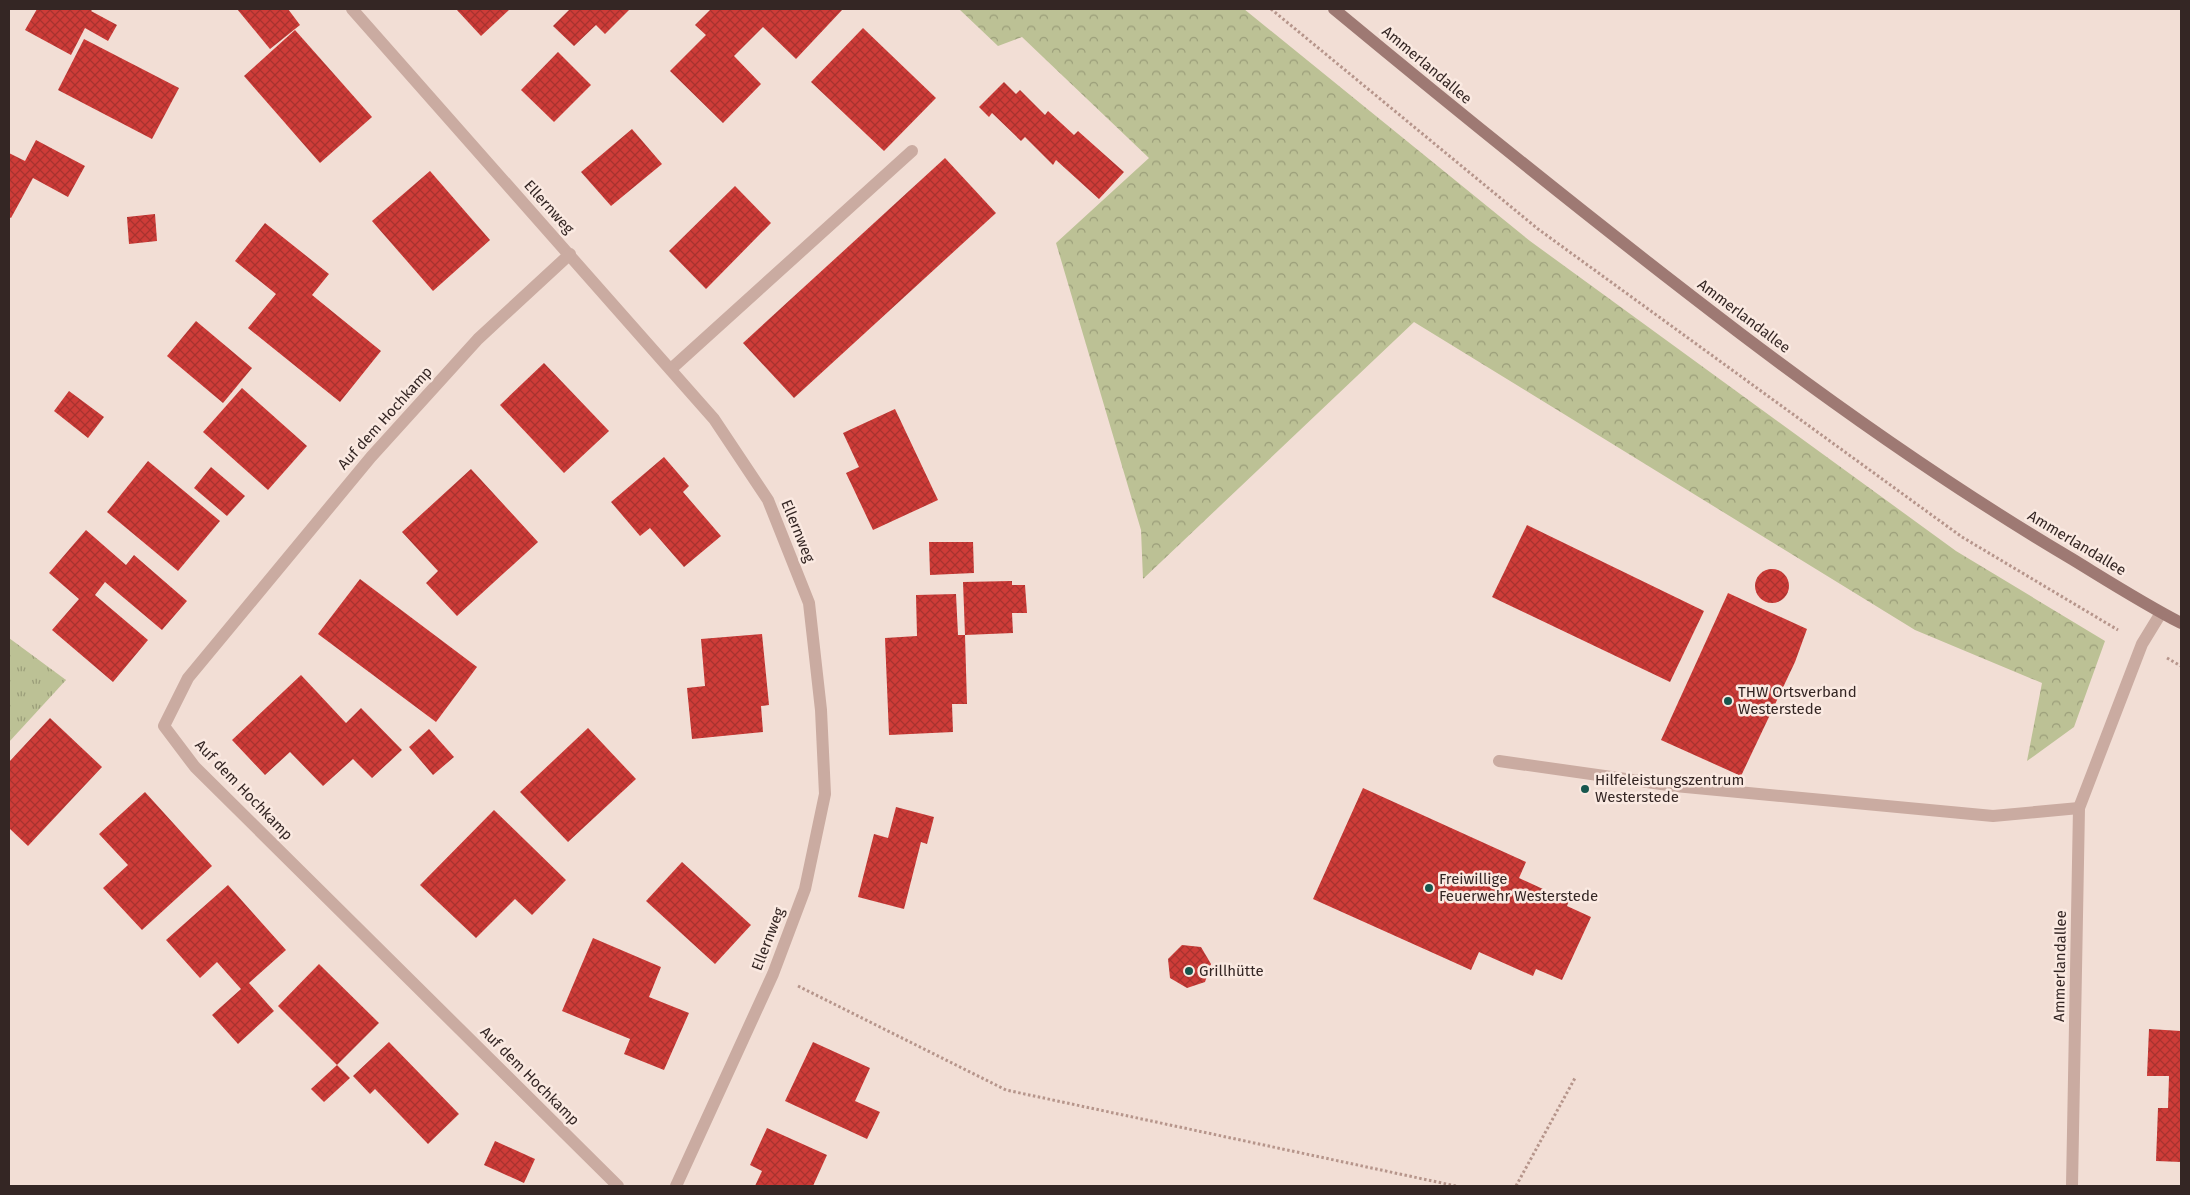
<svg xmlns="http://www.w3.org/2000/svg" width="2190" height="1195" viewBox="0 0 2190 1195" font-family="'Fira Sans',sans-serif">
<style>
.grass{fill:url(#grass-tufts)}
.forest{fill:url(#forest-crowns)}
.building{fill:url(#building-cross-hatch)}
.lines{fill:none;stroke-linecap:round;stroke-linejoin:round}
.path{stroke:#b6958b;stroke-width:3;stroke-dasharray:2.5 2.5;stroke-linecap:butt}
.service{stroke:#caaba1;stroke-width:12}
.minor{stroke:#caaba1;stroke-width:12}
.secondary{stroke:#9e7973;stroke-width:12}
.poi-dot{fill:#18574e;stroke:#fae9e1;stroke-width:2}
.labels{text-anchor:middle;stroke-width:5;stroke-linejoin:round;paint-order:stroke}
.street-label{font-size:15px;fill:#342624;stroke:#fae9e1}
.poi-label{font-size:15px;fill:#342624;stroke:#fae9e1;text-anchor:start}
</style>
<defs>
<pattern id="grass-tufts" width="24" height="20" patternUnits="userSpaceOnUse" patternTransform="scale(1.25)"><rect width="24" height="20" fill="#bcc195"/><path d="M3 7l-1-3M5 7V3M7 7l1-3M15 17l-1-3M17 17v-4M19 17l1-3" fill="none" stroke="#9a9d79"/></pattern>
<pattern id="forest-crowns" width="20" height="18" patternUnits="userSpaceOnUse" patternTransform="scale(1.25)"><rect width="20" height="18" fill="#bcc195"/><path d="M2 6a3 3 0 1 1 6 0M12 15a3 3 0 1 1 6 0" fill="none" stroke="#9a9d79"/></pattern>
<pattern id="building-cross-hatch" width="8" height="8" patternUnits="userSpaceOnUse" patternTransform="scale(1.25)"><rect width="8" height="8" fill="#ce3c38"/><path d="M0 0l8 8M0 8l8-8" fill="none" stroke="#a8322f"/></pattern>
</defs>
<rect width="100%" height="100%" fill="#f2ded5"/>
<polygon class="grass" points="9,638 66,680 9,742"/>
<polygon class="forest" points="959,9 1244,9 1530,241 1956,551 2105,641 2074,727 2027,761 2042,683 1915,630 1414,322 1143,579 1141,530 1056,243 1149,158 1022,37 998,46"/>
<g class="building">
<polygon points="37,9 93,9 91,11 117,25 108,41 85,28 71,55 25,30"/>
<polygon points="237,9 288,9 300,25 270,49"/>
<polygon points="456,9 510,9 481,36"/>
<polygon points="570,9 630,9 605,34 596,25 574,46 553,26"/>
<polygon points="711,9 843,9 796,59 763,27 734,56 761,84 723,123 670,71 706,35 695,25"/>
<polygon points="863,28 936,98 884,151 811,82"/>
<polygon points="295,30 372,117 320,163 244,76"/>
<polygon points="84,39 179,88 152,139 58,90"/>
<polygon points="558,52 591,85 554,122 521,90"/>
<polygon points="1004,82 1016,94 1020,90 1045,115 1048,111 1074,135 1078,131 1124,172 1099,199 1056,160 1053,165 1025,137 1021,141 992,113 989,117 979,107"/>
<polygon points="632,129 662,164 611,206 581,172"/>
<polygon points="36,140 85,166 68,197 33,178 11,218 9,217 9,153 25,161"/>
<polygon points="945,158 996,213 794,398 743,343"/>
<polygon points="430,171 490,240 433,291 372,221"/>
<polygon points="735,186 771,223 706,289 669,251"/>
<polygon points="155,214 157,241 129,244 127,217"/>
<polygon points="265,223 329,274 312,295 381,351 340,402 248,328 276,294 235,261"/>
<polygon points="196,321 252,368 223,403 167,356"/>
<polygon points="544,363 609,431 564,473 500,405"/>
<polygon points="242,388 307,446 268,490 203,432"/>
<polygon points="69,391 104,417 88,438 54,411"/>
<polygon points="895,409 938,500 873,530 846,473 859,467 843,433"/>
<polygon points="664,457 689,486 683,492 721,536 684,567 650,528 640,536 611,502"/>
<polygon points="148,461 220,521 178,571 107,512"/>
<polygon points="211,467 245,496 227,516 194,488"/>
<polygon points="471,469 538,542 457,616 426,583 438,571 402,532"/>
<polygon points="1527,525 1704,611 1670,682 1492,597"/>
<polygon points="86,530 126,565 134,555 187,601 162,630 105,582 95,595 148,640 113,682 52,630 79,599 49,573"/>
<polygon points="929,542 973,542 974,573 930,575"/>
<circle cx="1772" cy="586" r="17"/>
<polygon points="360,579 477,667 436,722 318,634"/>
<polygon points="1012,581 1012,585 1025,585 1027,613 1012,613 1013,633 965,635 963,582"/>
<polygon points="1728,593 1807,629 1795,662 1741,776 1661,740"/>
<polygon points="956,594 958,635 965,635 967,704 952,704 953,732 889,735 885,638 917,636 916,595"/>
<polygon points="762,634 769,705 761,706 763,732 692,739 687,688 705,686 701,639"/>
<polygon points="301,675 346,723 361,708 402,750 372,778 353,759 323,786 290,752 265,775 232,740"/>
<polygon points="50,718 102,767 28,846 9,828 9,762"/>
<polygon points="588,728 636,779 568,842 520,792"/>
<polygon points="429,729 454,757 433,775 409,747"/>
<polygon points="1363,788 1526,862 1519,878 1569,901 1567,906 1591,917 1562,980 1536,969 1533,976 1479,952 1471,970 1313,899"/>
<polygon points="145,792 212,866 142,930 103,888 128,865 99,834"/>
<polygon points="896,807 934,817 927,844 921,842 904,909 858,897 874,834 888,838"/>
<polygon points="494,810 566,880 532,915 515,899 476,938 420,885"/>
<polygon points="682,862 751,925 715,964 646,901"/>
<polygon points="228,885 286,950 249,983 274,1011 238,1044 212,1015 241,989 217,962 200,978 166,940"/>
<polygon points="593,938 661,967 649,997 689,1013 664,1070 624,1054 630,1039 562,1011"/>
<polygon points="1182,945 1201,947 1211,964 1205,982 1187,988 1170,978 1168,959"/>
<polygon points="319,964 379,1023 337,1065 278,1006"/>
<polygon points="2149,1029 2181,1031 2181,1162 2156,1161 2158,1108 2168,1108 2169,1076 2147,1076"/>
<polygon points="389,1042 459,1114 428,1144 375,1089 370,1094 353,1076"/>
<polygon points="813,1042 870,1068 855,1101 880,1112 867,1139 785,1101"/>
<polygon points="337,1065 350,1078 324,1102 311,1089"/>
<polygon points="767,1128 827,1155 813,1186 755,1186 762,1171 750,1165"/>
<polygon points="495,1141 535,1159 524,1183 484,1165"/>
</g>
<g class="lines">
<g class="path">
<polyline points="1271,9 1538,229 1962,537 2118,630"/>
<polyline points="2167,658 2181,666"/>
<polyline points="798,986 1006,1090 1456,1186"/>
<polyline points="1516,1186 1575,1078"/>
</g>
<g class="service">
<polyline points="671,369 912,151"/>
<polyline points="1499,761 1675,786 1993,816 2079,808"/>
</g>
<g class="minor">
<polyline points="352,9 714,419 768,500 809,603 821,710 825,794 805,889 773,974 676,1186"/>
<polyline points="570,254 478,339 371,457 188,678 164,726 195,767 618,1186"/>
<polyline points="2072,1186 2079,808 2142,644 2161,613"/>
</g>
<path class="secondary" d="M 1334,9 C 1468,120 1603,229 1741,334 C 1848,415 1957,491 2072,559 C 2108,581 2144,604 2181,623"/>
</g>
<g class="poi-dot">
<circle cx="1728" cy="701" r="5"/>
<circle cx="1585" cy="789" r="5"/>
<circle cx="1429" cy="888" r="5"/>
<circle cx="1189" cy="971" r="5"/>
</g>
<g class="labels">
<g class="street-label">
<text transform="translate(1427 65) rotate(40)" y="5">Ammerlandallee</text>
<text transform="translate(549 207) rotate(48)" y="5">Ellernweg</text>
<text transform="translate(1744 316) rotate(37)" y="5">Ammerlandallee</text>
<text transform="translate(385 418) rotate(-48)" y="5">Auf dem Hochkamp</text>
<text transform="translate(798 531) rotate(68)" y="5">Ellernweg</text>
<text transform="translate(2077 543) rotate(31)" y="5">Ammerlandallee</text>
<text transform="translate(244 790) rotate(46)" y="5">Auf dem Hochkamp</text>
<text transform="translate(768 939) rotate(-69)" y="5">Ellernweg</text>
<text transform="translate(2060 966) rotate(-89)" y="5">Ammerlandallee</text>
<text transform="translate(530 1076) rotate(45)" y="5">Auf dem Hochkamp</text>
</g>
<g class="poi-label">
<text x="1738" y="697">THW Ortsverband<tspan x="1738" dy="17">Westerstede</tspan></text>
<text x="1595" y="785">Hilfeleistungszentrum<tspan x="1595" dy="17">Westerstede</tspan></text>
<text x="1439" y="884">Freiwillige<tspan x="1439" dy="17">Feuerwehr Westerstede</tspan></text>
<text x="1199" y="976">Grillhütte</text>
</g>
</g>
<rect width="2190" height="1195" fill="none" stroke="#342624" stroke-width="20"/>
</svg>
